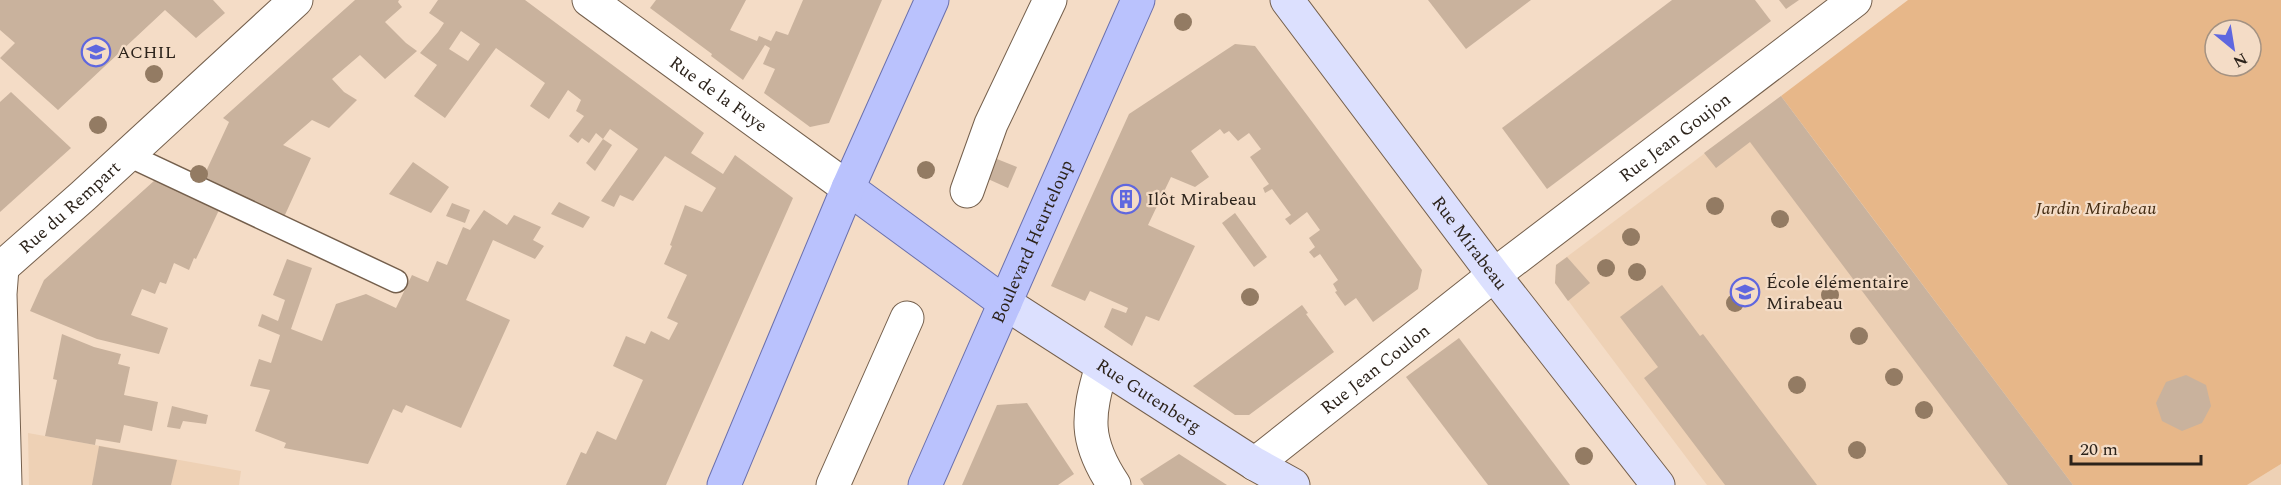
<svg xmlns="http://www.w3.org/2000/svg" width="2281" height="485" viewBox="0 0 2281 485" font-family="Spectral,serif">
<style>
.built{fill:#eed1b5}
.green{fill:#e7b789;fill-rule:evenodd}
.building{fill:#c9b29d;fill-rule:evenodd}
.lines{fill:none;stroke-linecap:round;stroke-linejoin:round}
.service-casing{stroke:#745f4c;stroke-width:25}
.pedestrian-casing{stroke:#745f4c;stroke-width:35}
.minor-casing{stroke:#745f4c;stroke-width:35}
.tertiary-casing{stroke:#745f4c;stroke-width:35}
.secondary-casing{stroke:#745f4c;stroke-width:35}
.primary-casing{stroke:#6a70ad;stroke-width:35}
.service{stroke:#fff;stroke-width:22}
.pedestrian{stroke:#fff;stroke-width:33}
.minor{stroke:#fff;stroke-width:33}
.tertiary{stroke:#fff;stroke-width:33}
.secondary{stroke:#dce0fe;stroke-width:33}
.primary{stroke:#bac2fd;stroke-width:33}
.tree{fill:#937b63}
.labels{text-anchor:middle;stroke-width:4.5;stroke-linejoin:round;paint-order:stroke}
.poi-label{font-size:18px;fill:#2c231b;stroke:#f4dcc6;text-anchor:start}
.street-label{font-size:18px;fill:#2c231b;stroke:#f4dcc6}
.park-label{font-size:18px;font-style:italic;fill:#442c12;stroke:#f4dcc6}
</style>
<rect width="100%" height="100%" fill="#f4dcc6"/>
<g class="built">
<polygon points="1781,96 2073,485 1707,485 1555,283 1556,265"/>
<polygon points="28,433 241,471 239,485 29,485"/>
<polygon points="2281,464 2281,485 2247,485"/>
</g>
<path class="green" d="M 1908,0 L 2281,0 L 2281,464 L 2247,485 L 2073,485 L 1781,96 ZM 2215,30 L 2251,30 L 2251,66 L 2215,66 Z"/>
<g class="building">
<polygon points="0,0 213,0 225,13 196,38 165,10 58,110 0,58 15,43 0,30"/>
<polygon points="355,0 399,0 398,2 402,7 385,22 406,43 417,51 385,79 360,55 332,79 344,92 357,100 329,128 312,120 283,145 311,158 284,217 202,180 229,122 223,118"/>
<path d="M 438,0 L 525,0 L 704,133 L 691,153 L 723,174 L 735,155 L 793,198 L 666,485 L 566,485 L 581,452 L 586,454 L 597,431 L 616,440 L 643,380 L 613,366 L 626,336 L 645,344 L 651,331 L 669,340 L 678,323 L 667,318 L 687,275 L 664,264 L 672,246 L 670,245 L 685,205 L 702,212 L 716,188 L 665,156 L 633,201 L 620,195 L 614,207 L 601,201 L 638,149 L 610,129 L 603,139 L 596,133 L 589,143 L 582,138 L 578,143 L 569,136 L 584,116 L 576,111 L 581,100 L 568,90 L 549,119 L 530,106 L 545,83 L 496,48 L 445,118 L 414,96 L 437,65 L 420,53 L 438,32 L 444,23 L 429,13 ZM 461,31 L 480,44 L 468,61 L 449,49 Z"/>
<polygon points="656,0 746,0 730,30 757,41 759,36 771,41 776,31 788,35 803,0 882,0 829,123 810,127 764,93 775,69 763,64 770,48 765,45 743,80 711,56 712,54 650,8"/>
<polygon points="1428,0 1531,0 1466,49"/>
<polygon points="1672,0 1755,0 1771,21 1547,189 1502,128"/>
<polygon points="1779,0 1799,0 1786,9"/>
<polygon points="1235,44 1255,46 1307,115 1422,270 1418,289 1373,322 1356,298 1345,306 1335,292 1337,291 1333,284 1338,280 1320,254 1314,258 1309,252 1315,247 1309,238 1320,230 1307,212 1290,225 1285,219 1291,215 1272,189 1265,193 1263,188 1269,184 1250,157 1261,149 1249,133 1238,141 1229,131 1224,134 1220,129 1191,151 1209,177 1195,187 1171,177 1148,225 1195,246 1159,321 1146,316 1132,346 1104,327 1112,308 1126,313 1128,308 1090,291 1085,301 1051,286 1129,114"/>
<polygon points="11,92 71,148 0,212 0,102"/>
<polygon points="1781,96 1825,155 2073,485 2008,485 1750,142 1716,168 1704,153"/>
<polygon points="603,139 612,145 595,171 586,163"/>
<polygon points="997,159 1017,167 1008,188 988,179"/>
<polygon points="413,162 449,187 431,213 389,194"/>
<polygon points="155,180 219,210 196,259 194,258 189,270 174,263 166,284 160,282 155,294 142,289 131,315 168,328 159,354 97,339 30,311 44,280"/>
<polygon points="559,202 590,217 583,228 551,214"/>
<polygon points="452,203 470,210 465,223 446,216"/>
<polygon points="484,210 507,225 514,215 541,227 533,240 544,246 535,259 493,240 466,300 510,320 461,428 406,405 402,413 393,409 368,464 284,448 286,443 255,431 270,390 250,386 259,359 271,363 280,335 258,326 262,314 278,321 285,300 273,295 287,259 312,268 291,329 322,341 336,304 366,294 396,308 412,275 428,282 437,261 447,265 463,227 470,230"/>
<polygon points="1235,213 1267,257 1254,267 1222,223"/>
<polygon points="1567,257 1590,283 1568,301 1555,283 1556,265"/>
<polygon points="1662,285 1700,336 1703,334 1817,485 1725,485 1644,378 1658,367 1620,317"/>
<polygon points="1302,305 1308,313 1306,314 1334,352 1249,415 1235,415 1193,386"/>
<polygon points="62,334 94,347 121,354 118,364 130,367 124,395 158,402 152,431 124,425 120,443 96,439 95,445 45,436 57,380 53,379"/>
<polygon points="1459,338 1570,485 1488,485 1406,377"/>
<polygon points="2186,375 2206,385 2211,406 2202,423 2182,431 2162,421 2156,403 2166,382"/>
<polygon points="1027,403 1074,474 1058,485 962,485 997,405"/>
<polygon points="172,406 208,415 206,424 183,421 180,429 167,427"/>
<polygon points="99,446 177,460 171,485 92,485"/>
<polygon points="1179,454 1227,485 1144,485 1140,479"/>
</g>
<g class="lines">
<g class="service-casing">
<polyline id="service" points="128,155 396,281"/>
</g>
<g class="pedestrian-casing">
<g id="pedestrian">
<polyline points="967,191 991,124 1050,0"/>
<polyline points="833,485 907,318"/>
</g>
</g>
<g class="minor-casing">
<g id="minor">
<polyline points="2,268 0,294 5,485"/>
<path d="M 1102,366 C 1087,416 1084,440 1114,485"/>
<path id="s1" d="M 1255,464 L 1494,275 L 1855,0"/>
</g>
</g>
<g class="tertiary-casing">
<g id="tertiary">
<path id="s2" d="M 589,0 L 848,188"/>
<path id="s3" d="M 0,269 L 83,196 L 296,0"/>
</g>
</g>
<g class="secondary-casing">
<g id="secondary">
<path id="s4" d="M 1287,0 L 1494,275 L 1658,485"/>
<path id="s5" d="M 1005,303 L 1255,464 L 1293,485"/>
</g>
</g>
<g class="primary-casing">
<g id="primary">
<polyline points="848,188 1005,303"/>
<polyline points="724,485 848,188 932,0"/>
<path id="s6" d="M 925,485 L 1138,0"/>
</g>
</g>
<use href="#service" class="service"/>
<use href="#pedestrian" class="pedestrian"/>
<use href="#minor" class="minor"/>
<use href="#tertiary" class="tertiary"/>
<use href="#secondary" class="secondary"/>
<use href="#primary" class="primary"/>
</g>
<g class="tree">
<circle cx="1183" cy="22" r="9"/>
<circle cx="154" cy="74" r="9"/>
<circle cx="98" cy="125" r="9"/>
<circle cx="926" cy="170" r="9"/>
<circle cx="199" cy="174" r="9"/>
<circle cx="1715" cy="206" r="9"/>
<circle cx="1780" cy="219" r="9"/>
<circle cx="1631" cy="237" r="9"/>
<circle cx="1606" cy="268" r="9"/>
<circle cx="1637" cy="272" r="9"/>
<circle cx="1830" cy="295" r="9"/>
<circle cx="1250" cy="297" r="9"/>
<circle cx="1735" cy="303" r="9"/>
<circle cx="1859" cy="336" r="9"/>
<circle cx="1894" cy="377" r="9"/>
<circle cx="1797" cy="385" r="9"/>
<circle cx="1924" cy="410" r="9"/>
<circle cx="1857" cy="450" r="9"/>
<circle cx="1584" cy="456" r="9"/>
</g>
<defs>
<g id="school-ring" transform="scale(1.5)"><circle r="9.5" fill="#f4dcc6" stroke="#5f67df" stroke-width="1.5"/><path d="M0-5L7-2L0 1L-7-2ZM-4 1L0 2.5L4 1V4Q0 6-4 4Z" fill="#5f67df"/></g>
<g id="building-ring" transform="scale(1.5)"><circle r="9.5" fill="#f4dcc6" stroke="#5f67df" stroke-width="1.5"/><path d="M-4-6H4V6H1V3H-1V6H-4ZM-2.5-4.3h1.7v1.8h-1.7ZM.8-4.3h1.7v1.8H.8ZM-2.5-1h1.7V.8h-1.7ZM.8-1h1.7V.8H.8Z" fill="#5f67df"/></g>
</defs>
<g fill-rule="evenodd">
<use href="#school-ring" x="96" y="52"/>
<use href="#building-ring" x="1126" y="199"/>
<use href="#school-ring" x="1745" y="292"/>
</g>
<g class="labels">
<g class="poi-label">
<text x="117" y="58">ACHIL</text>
<text x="1147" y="205">Ilôt Mirabeau</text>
<text x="1766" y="288">École élémentaire<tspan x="1766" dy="21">Mirabeau</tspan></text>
</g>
<g class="street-label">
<text dy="6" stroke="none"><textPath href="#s2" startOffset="160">Rue de la Fuye</textPath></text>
<text dy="6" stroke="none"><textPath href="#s1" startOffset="532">Rue Jean Goujon</textPath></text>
<text dy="6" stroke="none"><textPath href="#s3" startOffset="93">Rue du Rempart</textPath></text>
<text dy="6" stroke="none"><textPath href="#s6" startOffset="266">Boulevard Heurteloup</textPath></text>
<text dy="6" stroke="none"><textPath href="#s4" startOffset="304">Rue Mirabeau</textPath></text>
<text dy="6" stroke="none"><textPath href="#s1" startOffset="153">Rue Jean Coulon</textPath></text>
<text dy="6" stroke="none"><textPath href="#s5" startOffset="171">Rue Gutenberg</textPath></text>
</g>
<g class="park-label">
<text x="2096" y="214">Jardin Mirabeau</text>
</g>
</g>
<g transform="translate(2233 48) rotate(150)"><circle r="28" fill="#f4dcc6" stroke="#a49282" stroke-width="1.5"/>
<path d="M0-4.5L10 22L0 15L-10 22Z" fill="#5f67df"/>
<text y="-9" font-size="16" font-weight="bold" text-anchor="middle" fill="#2c231b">N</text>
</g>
<path d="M2071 455v9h130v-9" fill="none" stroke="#2c231b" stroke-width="3"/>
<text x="2080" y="455" font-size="18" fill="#2c231b" stroke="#f4dcc6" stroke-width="4.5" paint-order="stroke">20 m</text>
</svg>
